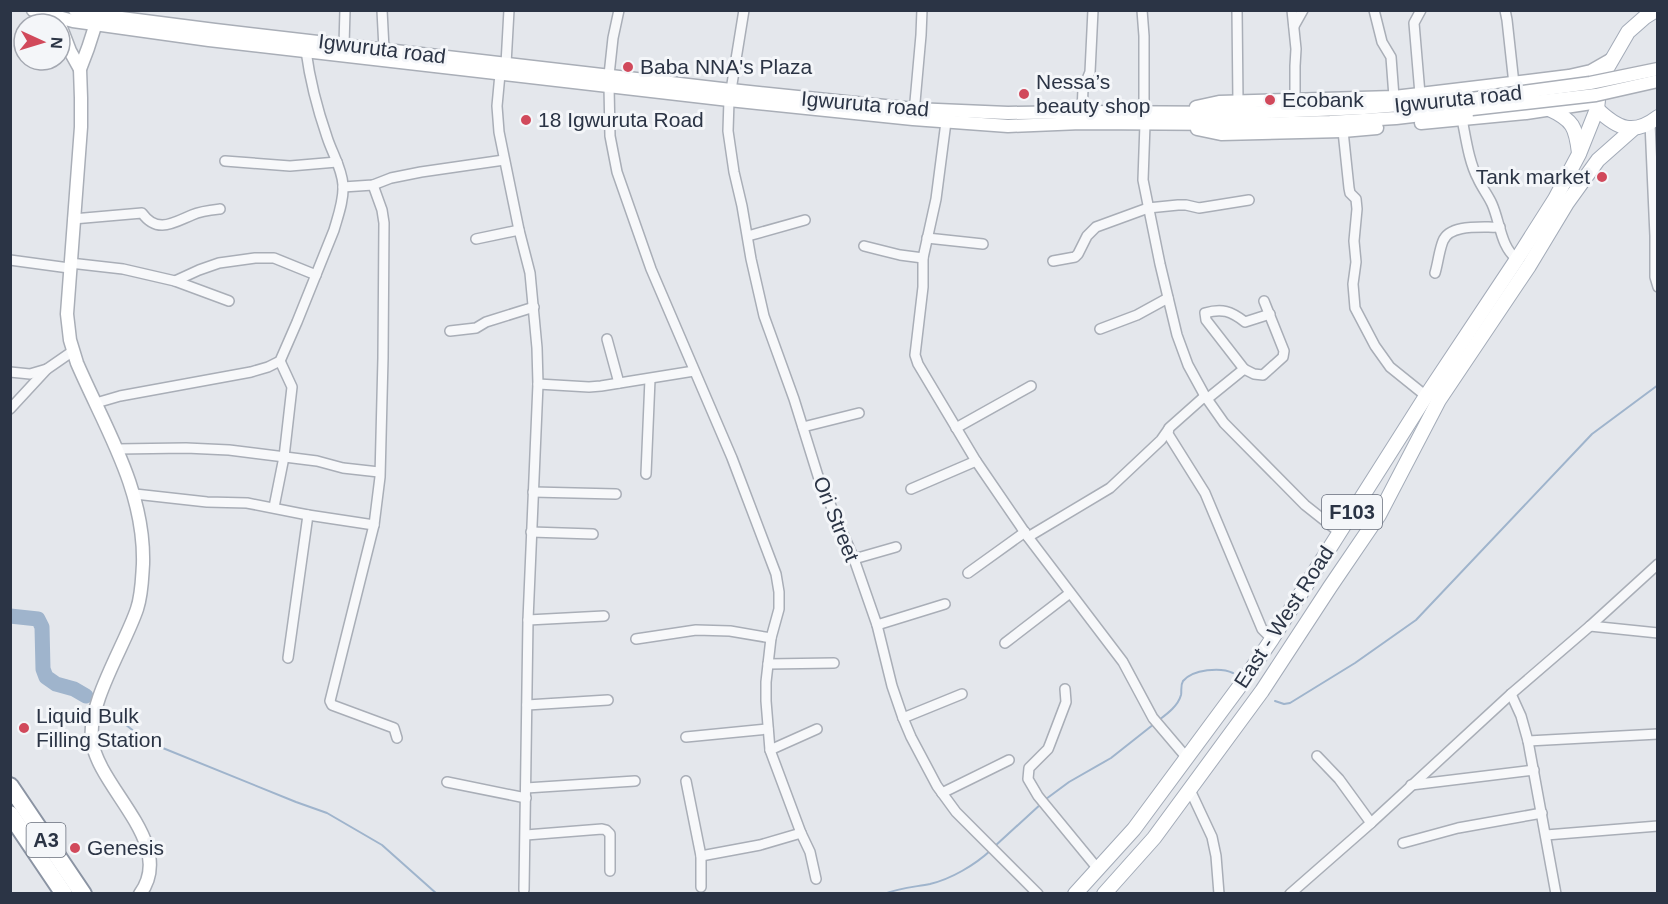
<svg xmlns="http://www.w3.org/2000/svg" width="1668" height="904" viewBox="0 0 1668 904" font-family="Arial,sans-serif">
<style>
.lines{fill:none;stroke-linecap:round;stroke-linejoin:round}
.stream{stroke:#9fb4cc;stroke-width:2}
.river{stroke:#9fb4cc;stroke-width:15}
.street-casing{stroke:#a9aeb7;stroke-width:12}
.secondary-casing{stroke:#a9aeb7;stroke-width:15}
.primary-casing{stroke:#a3abb8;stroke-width:16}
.highway-casing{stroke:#8b94a3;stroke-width:20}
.street{stroke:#f7f8fa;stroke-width:9}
.secondary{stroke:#fff;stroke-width:12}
.primary{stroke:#fff;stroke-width:14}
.highway{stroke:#fff;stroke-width:16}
.secondary-bridge-casing{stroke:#a9aeb7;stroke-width:15;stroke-linecap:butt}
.secondary-bridge{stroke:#fff;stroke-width:12}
.poi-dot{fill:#d1495b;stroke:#f4f6f9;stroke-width:2}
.labels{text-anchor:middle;stroke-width:6;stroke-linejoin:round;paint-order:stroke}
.shield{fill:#f4f6f9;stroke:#676e7b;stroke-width:1.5}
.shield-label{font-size:20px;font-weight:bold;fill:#2b3445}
.street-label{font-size:21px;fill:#2b3445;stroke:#f4f6f9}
.poi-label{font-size:21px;fill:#2b3445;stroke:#f4f6f9;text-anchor:start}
</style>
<rect width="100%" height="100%" fill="#e4e7ec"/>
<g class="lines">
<g class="stream">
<polyline points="1275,701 1284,704 1290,703 1355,663 1416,620 1592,434 1658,385"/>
<polyline points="104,708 148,742 296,802 327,813 382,845 437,894"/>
<path d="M 1159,720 C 1167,714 1178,706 1181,695 C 1182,690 1180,686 1183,681 C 1193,669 1221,667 1233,673"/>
<polyline points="1046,799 1069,782 1111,758 1154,724"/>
<polyline points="995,846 1042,803"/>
<path d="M 884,894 C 899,888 914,887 930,884 C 951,879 975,865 991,850"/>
</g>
<polyline class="river" points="10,616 38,619 42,627 43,669 46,677 56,684 74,689 86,696"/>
<g class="street-casing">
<g id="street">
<polyline points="382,10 384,49"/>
<polyline points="1142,10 1144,36 1144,112"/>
<polyline points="1237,10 1238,102"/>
<polyline points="1292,10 1296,49 1295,66 1295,100"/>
<polyline points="1374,10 1382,42 1391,57 1394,97"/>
<polyline points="1505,10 1507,20 1514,84"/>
<polyline points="1294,26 1303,10"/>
<polyline points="344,45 345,10"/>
<polyline points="506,64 509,10"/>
<polyline points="500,74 497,106 499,132 519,230 530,273 537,348 538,384 528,620 524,890"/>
<polyline points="609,75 613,38 619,10"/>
<polyline points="609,86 610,136 617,172 651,269 732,458 776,574 779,592 779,609 771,638 766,682 766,701 770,750 801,833 810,852 816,879"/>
<polyline points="731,90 744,10"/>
<polyline points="1420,94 1414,23 1421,10"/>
<polyline points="729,100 728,131 734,172 742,206 751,259 764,316 794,399 818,476 854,559 877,625 892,686 903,718 911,737 937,786 956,812 1038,894"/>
<polyline points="1082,112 1083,89 1090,72 1093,10"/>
<polyline points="914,113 921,35 922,10"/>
<path d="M 1462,119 C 1466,139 1469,162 1478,179 C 1482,188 1488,195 1492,204 C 1500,222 1501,248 1517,259"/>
<polyline points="946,122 936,199 923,258 923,287 915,355 918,364 976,461 1028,537 1123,662 1153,718 1187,758"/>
<polyline points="1650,123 1655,236 1655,277 1658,287"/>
<polyline points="1145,124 1143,180 1160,264 1177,335 1188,365 1205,396 1224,423 1305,505 1339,532"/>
<polyline points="1343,131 1349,188 1350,193 1356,199 1357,209 1354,241 1356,262 1353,284 1355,308 1375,346 1390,367 1426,396"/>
<polyline points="225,161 290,166 337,162"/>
<polyline points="373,185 382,210 384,223 383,358 380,477 374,525 330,701 332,705 394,728 397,738"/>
<polyline points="343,187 373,185 391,178 421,172 504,160"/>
<path d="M 73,219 L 142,213 C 157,234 173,223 192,215 C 201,211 211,210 220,209"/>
<polyline points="748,236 805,220"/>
<polyline points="927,238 983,244"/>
<polyline points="476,239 519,230"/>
<polyline points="864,246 900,255 923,258"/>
<polyline points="10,260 69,268"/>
<polyline points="1053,261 1075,257 1078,254 1087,236 1096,227 1148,208 1178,205 1186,205 1199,208 1249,200"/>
<polyline points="70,263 123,269 175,281 229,301"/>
<path d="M 1435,273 C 1438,263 1439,251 1443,241 C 1450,223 1484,228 1500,227"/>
<polyline points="175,281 199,270 219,263 255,258 274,258 316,275"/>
<polyline points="1100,329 1137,315 1168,298"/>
<polyline points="450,331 476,328 486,322 534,307"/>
<polyline points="607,339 619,383"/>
<path d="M 1244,369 L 1206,320 L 1205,313 C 1222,308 1231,311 1245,322 L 1270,314"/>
<polyline points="10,372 30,374 47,369"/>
<polyline points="538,384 589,387 601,386 694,371"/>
<polyline points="1205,396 1169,428 1168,434 1205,493 1262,629 1272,639"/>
<polyline points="1207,399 1244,369 1254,374 1263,375 1283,357 1284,351 1264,301"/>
<path d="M 96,403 L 120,396 L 251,372 L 268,367 L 280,361 L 297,322 L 334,230 C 338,216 344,200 343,185 C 342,168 332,153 327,137 C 317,108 310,81 306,51"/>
<polyline points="10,409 47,369 73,351"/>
<polyline points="803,427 859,413"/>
<polyline points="956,428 1031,386"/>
<polyline points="117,449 186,448 229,450 317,461 343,468 379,472"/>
<polyline points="646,474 650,379"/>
<polyline points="911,489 976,461"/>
<polyline points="533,492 616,494"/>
<polyline points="135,494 207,502 247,503 308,515 374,525"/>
<polyline points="274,507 284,457 292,387 280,361"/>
<polyline points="531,532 593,534"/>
<polyline points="1028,537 1110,488 1161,440 1168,430"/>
<polyline points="854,559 896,547"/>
<polyline points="968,573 1025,532"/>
<polyline points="528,620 604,616"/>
<polyline points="877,625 945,604"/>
<polyline points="1590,626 1658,633"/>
<polyline points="636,639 696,630 730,631 771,638"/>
<polyline points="1005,643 1070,593"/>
<polyline points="288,658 308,515"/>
<polyline points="768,664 834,663"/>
<polyline points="1065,689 1066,702 1050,744 1048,749 1029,768 1028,779 1038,796 1098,869"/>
<polyline points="1511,694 1521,716 1528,741 1556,894"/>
<polyline points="527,705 608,700"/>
<polyline points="903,718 962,694"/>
<polyline points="686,737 768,729"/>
<polyline points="1528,741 1658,734"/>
<polyline points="770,750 817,729"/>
<polyline points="1317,756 1339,779 1371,823"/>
<polyline points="686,781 701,856 701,887"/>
<polyline points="447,782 526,798"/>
<polyline points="1411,785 1534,770"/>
<polyline points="526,788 635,781"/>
<polyline points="1190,790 1212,837 1216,856 1219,894"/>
<polyline points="942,793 1009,760"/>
<polyline points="526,835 602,829 606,830 610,834 610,871"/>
<polyline points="1546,835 1658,826"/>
<polyline points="1403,843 1458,828 1542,813"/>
<polyline points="701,856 760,845 801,833"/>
<polyline points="1290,894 1371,823 1511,694 1590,626 1658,564"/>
</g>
</g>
<g class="secondary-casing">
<g id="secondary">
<polyline points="33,10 73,21 209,40 729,100 913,119 1008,126 1081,123 1244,124 1330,122 1396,118 1472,109"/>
<polyline points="75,10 98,15 215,30 731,90 914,109 1008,113 1082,112 1243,113 1364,108 1471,99"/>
<path d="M 98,17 L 88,48 L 80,69 L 81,98 L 81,127 L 67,314 L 70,340 L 77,363 C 105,428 145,490 143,564 C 142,579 142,594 137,609 C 125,645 87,704 92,741 C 99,789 177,844 140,894"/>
<polyline points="60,25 70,51 80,69"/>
<polyline points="1196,107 1219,102 1394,97 1420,94 1569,76 1591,71 1612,59"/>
<polyline points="1421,123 1526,113 1598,102"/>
<polyline points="1197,129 1221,134 1343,131 1377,128"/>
</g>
</g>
<g class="primary-casing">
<g id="primary">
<path d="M 1549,109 C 1573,120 1576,127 1579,153"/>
<path d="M 1597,109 C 1618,129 1633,136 1658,117"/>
<polyline points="1075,894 1134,829 1242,683 1272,639 1426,396 1517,259 1555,199 1579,154 1597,109 1599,90 1606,70 1628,32 1645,17 1656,10"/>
<polyline points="1104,894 1154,838 1262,691 1330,587 1379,515 1439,400 1529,266 1567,203 1598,160 1633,129"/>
</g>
</g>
<g class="highway-casing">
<g id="highway">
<polyline points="10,786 83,894"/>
<polyline points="10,814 64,894"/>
</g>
</g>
<use href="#street" class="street"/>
<use href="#secondary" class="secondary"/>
<use href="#primary" class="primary"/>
<use href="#highway" class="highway"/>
<g class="secondary-bridge-casing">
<g id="secondary-bridge">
<polyline points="1471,99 1590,83 1658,69"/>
<polyline points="1472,109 1596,95 1658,81"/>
</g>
</g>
<use href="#secondary-bridge" class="secondary-bridge"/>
</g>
<g class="poi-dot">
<circle cx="628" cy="67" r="6"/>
<circle cx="1024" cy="94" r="6"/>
<circle cx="1270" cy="100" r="6"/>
<circle cx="526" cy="120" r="6"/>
<circle cx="1602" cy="177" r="6"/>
<circle cx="24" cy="728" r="6"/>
<circle cx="75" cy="848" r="6"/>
</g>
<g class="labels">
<g class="shield">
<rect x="1322" y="495" width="60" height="34" rx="4.5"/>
<rect x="26.5" y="823" width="39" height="34" rx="4.5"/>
</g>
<g class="shield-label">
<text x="1352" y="519">F103</text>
<text x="46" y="847">A3</text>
</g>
<g class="street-label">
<text transform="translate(382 49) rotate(7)" y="7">Igwuruta road</text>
<text transform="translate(1458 99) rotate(-6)" y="7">Igwuruta road</text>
<text transform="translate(865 104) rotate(5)" y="7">Igwuruta road</text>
<text transform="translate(836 519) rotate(68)" y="7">Ori Street</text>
<text transform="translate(1284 617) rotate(-57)" y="7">East - West Road</text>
</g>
<g class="poi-label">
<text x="640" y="74">Baba NNA's Plaza</text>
<text x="1036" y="89">Nessa’s<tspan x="1036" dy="24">beauty shop</tspan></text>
<text x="1282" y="107">Ecobank</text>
<text x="538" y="127">18 Igwuruta Road</text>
<text x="1590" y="184" text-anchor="end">Tank market</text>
<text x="36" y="723">Liquid Bulk<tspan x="36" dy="24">Filling Station</tspan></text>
<text x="87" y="855">Genesis</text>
</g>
</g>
<rect width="1668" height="904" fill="none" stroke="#2b3445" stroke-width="24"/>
<g transform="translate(42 42) rotate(94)"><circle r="28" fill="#f4f6f9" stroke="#a4a8b1" stroke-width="1.5"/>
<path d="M0-4.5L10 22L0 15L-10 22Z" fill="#d1495b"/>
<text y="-9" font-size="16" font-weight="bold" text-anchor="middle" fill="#2b3445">N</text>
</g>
</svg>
